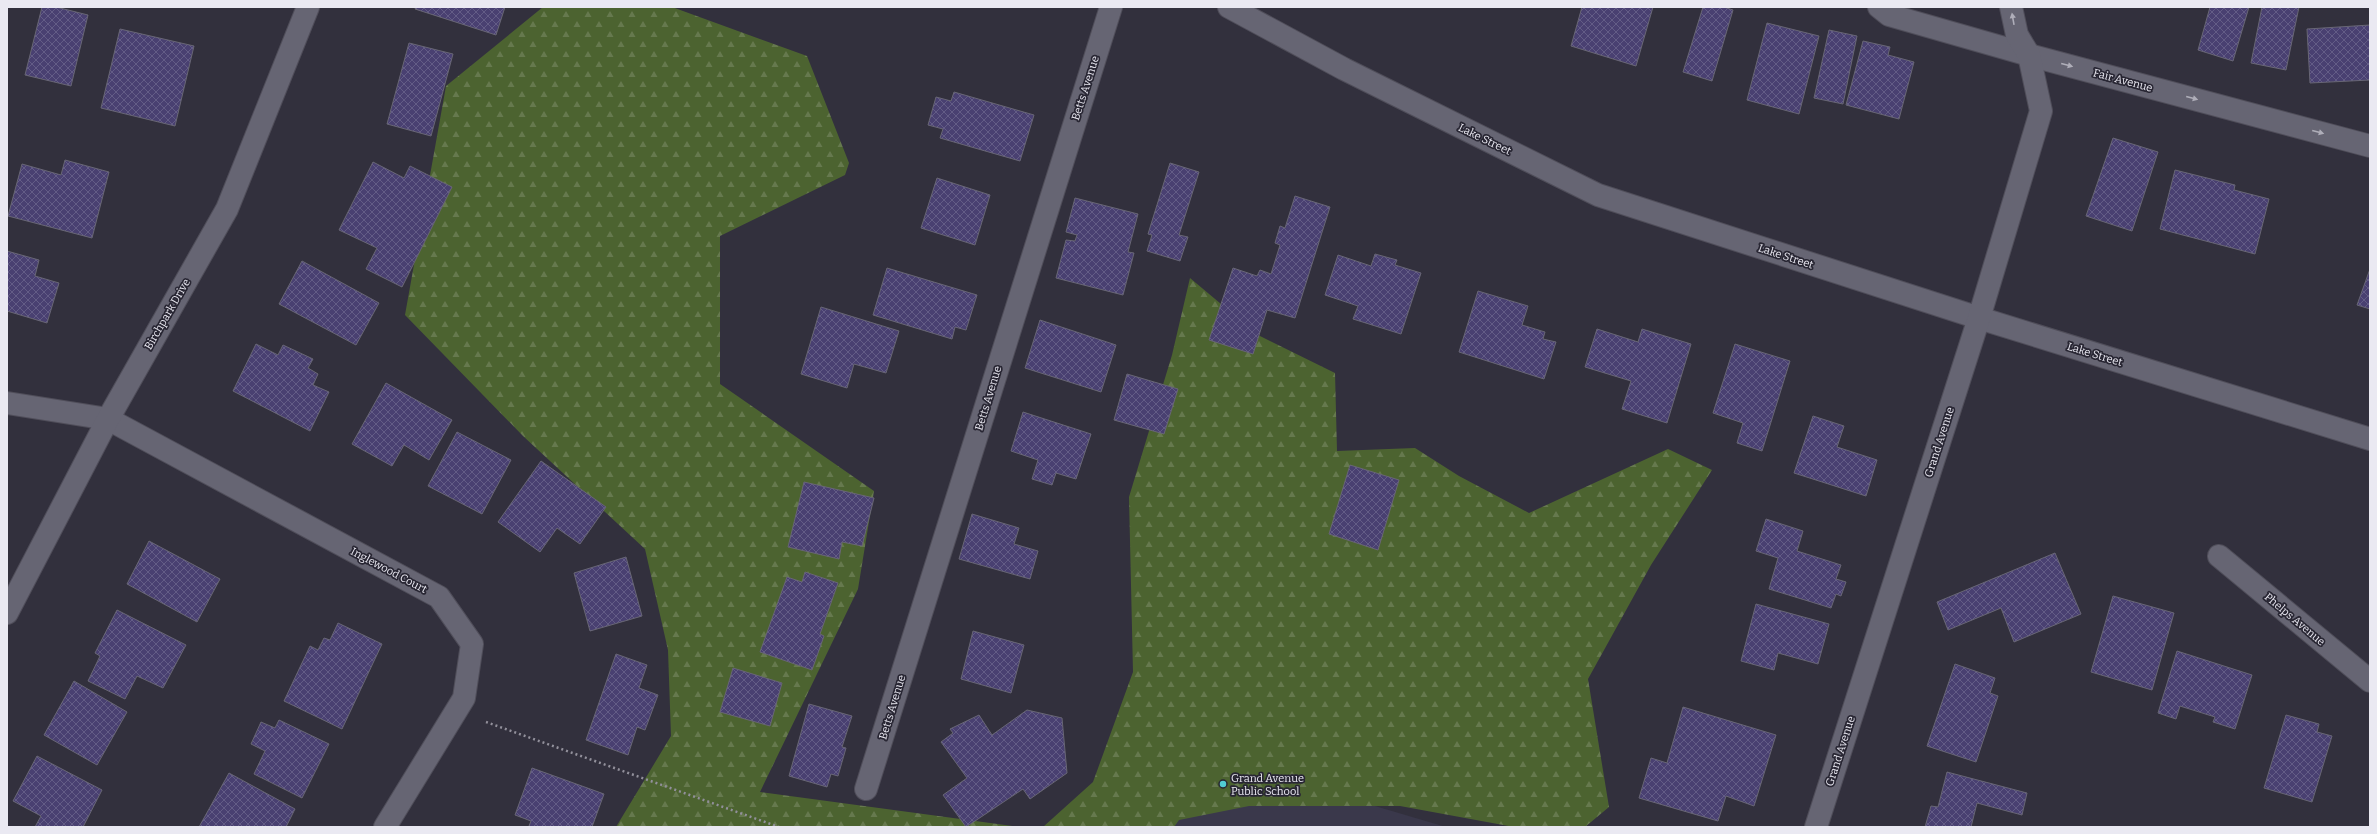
<svg xmlns="http://www.w3.org/2000/svg" width="2377" height="834" viewBox="0 0 2377 834" font-family="Bitter,serif">
<style>
.built{fill:#3a384b}
.forest{fill:url(#forest-firs)}
.building{fill:url(#building-cross-hatch);stroke:#686675}
.lines{fill:none;stroke-linecap:round;stroke-linejoin:round}
.minor-casing{stroke:#504e5a;stroke-width:24}
.path{stroke:#92909b;stroke-width:2.5;stroke-dasharray:2 3;stroke-linecap:butt}
.minor{stroke:#666573;stroke-width:22}
.oneway{fill:#afaeb9}
.poi-dot{fill:#51ccd4;stroke:#282633;stroke-width:1.5}
.labels{text-anchor:middle;stroke-width:3.5;stroke-linejoin:round;paint-order:stroke}
.street-label{font-size:11px;fill:#eae9f2;stroke:#282633}
.poi-label{font-size:11px;fill:#eae9f2;stroke:#282633;text-anchor:start}
</style>
<defs>
<pattern id="forest-firs" width="22" height="20" patternUnits="userSpaceOnUse"><rect width="22" height="20" fill="#4c6330"/><path d="M5 1l3.5 6h-7zM16 11l3.5 6h-7z" fill="#66794e"/></pattern>
<pattern id="building-cross-hatch" width="8" height="8" patternUnits="userSpaceOnUse"><rect width="8" height="8" fill="#494071"/><path d="M0 0l8 8M0 8l8-8" fill="none" stroke="#635c86"/></pattern>
</defs>
<rect width="100%" height="100%" fill="#32303d"/>
<polygon class="built" points="1158,742 1446,827 1127,827"/>
<g class="forest">
<polygon points="543,7 672,7 807,56 849,163 845,175 720,236 720,384 874,491 858,589 760,792 1020,827 616,827 671,736 668,650 645,549 523,436 405,315 446,86"/>
<polygon points="1190,278 1258,335 1335,373 1337,451 1415,448 1459,476 1529,513 1668,449 1712,470 1651,565 1588,679 1609,807 1585,827 1514,827 1400,806 1249,806 1179,820 1174,827 1043,827 1093,782 1133,672 1129,497 1172,355"/>
</g>
<g class="building">
<polygon points="42,7 56,7 88,15 71,86 25,75"/>
<polygon points="416,7 505,7 496,35 415,9"/>
<polygon points="1582,7 1653,7 1636,66 1571,46"/>
<polygon points="1703,7 1724,7 1733,10 1712,81 1683,72"/>
<polygon points="2210,7 2249,7 2233,61 2198,50"/>
<polygon points="2262,7 2299,7 2286,70 2251,63"/>
<polygon points="1767,23 1819,36 1799,114 1747,100"/>
<polygon points="2370,25 2370,80 2310,83 2307,29"/>
<polygon points="120,29 194,46 175,126 101,108"/>
<polygon points="1829,30 1857,36 1843,104 1814,98"/>
<polygon points="1863,41 1890,47 1888,55 1914,62 1899,119 1846,105"/>
<polygon points="409,43 453,54 431,136 387,124"/>
<polygon points="954,92 1034,115 1020,161 940,138 943,129 928,125 936,97 951,101"/>
<polygon points="2113,138 2158,152 2132,231 2086,216"/>
<polygon points="65,160 109,172 92,238 8,216 22,164 61,175"/>
<polygon points="373,162 404,178 410,166 452,187 402,287 366,269 377,248 339,230"/>
<polygon points="1170,163 1199,172 1179,235 1188,237 1180,261 1147,251 1152,235 1148,234"/>
<polygon points="2175,170 2235,185 2234,190 2269,199 2255,254 2160,229"/>
<polygon points="937,178 990,195 975,245 921,228"/>
<polygon points="1295,196 1330,207 1295,318 1267,310 1253,354 1209,340 1233,268 1257,276 1260,270 1271,274 1280,245 1275,243 1280,226 1285,228"/>
<polygon points="1075,198 1138,214 1128,252 1134,253 1123,295 1056,278 1066,240 1075,241 1077,235 1066,232"/>
<polygon points="7,251 39,260 35,276 59,283 47,323 7,311"/>
<polygon points="1375,254 1397,260 1395,265 1421,273 1401,334 1353,319 1358,306 1325,295 1338,255 1371,266"/>
<polygon points="302,261 379,303 356,345 279,304"/>
<polygon points="887,268 977,295 966,330 955,327 952,339 873,315"/>
<polygon points="2370,269 2370,309 2357,305"/>
<polygon points="1478,291 1528,306 1522,325 1545,332 1543,339 1556,342 1544,379 1459,352"/>
<polygon points="821,307 899,331 886,373 854,364 847,388 801,374"/>
<polygon points="1040,320 1116,345 1101,392 1025,368"/>
<polygon points="1597,329 1638,342 1642,329 1691,344 1667,423 1622,409 1631,381 1585,367"/>
<polygon points="256,344 278,355 283,345 313,359 308,368 318,374 313,385 329,392 310,431 233,391"/>
<polygon points="1735,344 1790,361 1762,451 1737,443 1743,423 1713,413"/>
<polygon points="1127,374 1178,389 1164,434 1114,420"/>
<polygon points="386,383 452,420 429,460 404,445 392,466 352,444"/>
<polygon points="1023,412 1091,434 1076,479 1056,473 1052,485 1032,479 1038,460 1011,451"/>
<polygon points="1813,416 1844,426 1837,447 1877,460 1866,496 1794,473"/>
<polygon points="457,432 511,460 482,514 428,486"/>
<polygon points="541,461 606,507 580,544 557,528 540,552 498,522"/>
<polygon points="1350,465 1399,480 1378,550 1329,534"/>
<polygon points="804,482 874,498 862,546 842,542 839,559 788,547"/>
<polygon points="972,514 1019,528 1014,544 1038,551 1030,579 959,559"/>
<polygon points="1766,519 1803,531 1797,551 1841,565 1836,579 1846,582 1841,596 1836,594 1831,608 1769,589 1778,558 1756,551"/>
<polygon points="149,541 220,579 197,622 127,584"/>
<polygon points="2055,553 2081,614 2014,642 2001,608 1948,630 1937,602"/>
<polygon points="626,557 642,616 590,631 574,573"/>
<polygon points="805,572 838,583 820,634 824,636 812,670 760,652 787,577 802,582"/>
<polygon points="2113,596 2174,613 2152,690 2091,672"/>
<polygon points="1756,604 1829,624 1818,664 1778,653 1774,670 1741,661"/>
<polygon points="117,610 186,645 163,688 137,676 125,699 88,681 100,656 95,653"/>
<polygon points="338,623 382,644 342,729 284,701 310,646 318,650 324,638 330,640"/>
<polygon points="973,631 1024,645 1011,693 961,679"/>
<polygon points="2177,651 2252,675 2235,729 2213,722 2215,717 2180,706 2176,719 2158,713"/>
<polygon points="616,654 647,665 639,688 658,695 645,730 637,727 628,755 586,740"/>
<polygon points="1955,664 1995,678 1990,693 1998,696 1976,762 1927,746"/>
<polygon points="733,668 782,683 770,726 720,712"/>
<polygon points="74,681 127,712 97,765 44,735"/>
<polygon points="809,704 852,716 842,747 846,748 838,776 831,774 827,787 789,776"/>
<polygon points="1683,707 1776,735 1754,806 1726,796 1718,821 1639,798 1651,758 1667,763"/>
<polygon points="1027,710 1062,718 1067,773 1030,799 1023,789 966,827 943,795 967,778 941,742 953,733 950,729 979,715 992,735"/>
<polygon points="2286,715 2319,724 2317,732 2332,736 2312,802 2264,788"/>
<polygon points="279,720 329,744 302,798 254,774 265,751 251,744 261,722 275,728"/>
<polygon points="37,756 102,790 83,827 35,827 41,816 13,801"/>
<polygon points="532,768 604,794 592,827 532,827 529,826 531,821 515,815"/>
<polygon points="1947,772 2027,793 2022,815 1977,803 1971,827 1925,827 1931,806 1938,807"/>
<polygon points="229,773 295,809 286,827 199,827"/>
</g>
<g class="lines">
<g class="minor-casing">
<g id="minor">
<polyline points="1229,7 1344,69 1598,195 1979,318 2370,439"/>
<polyline points="1879,7 1889,15 2029,55 2370,146"/>
<polyline points="7,403 108,419 439,597 472,644 464,698 385,827"/>
<polyline points="2219,556 2370,681"/>
<polyline points="7,613 108,419 227,209 308,7"/>
<polyline points="866,789 1111,7"/>
<polyline points="1816,827 1979,318 2041,111 2029,55 2017,35 2011,7"/>
</g>
</g>
<polyline class="path" points="486,722 779,827"/>
<use href="#minor" class="minor"/>
</g>
<defs><path id="oneway-solid" d="M-6-.8H1V-3.2L6.5 0L1 3.2V.8H-6Z"/></defs>
<g class="oneway">
<use href="#oneway-solid" transform="translate(2013 19) rotate(-100)"/>
<use href="#oneway-solid" transform="translate(2067 65) rotate(15)"/>
<use href="#oneway-solid" transform="translate(2192 98) rotate(15)"/>
<use href="#oneway-solid" transform="translate(2318 132) rotate(15)"/>
</g>
<circle class="poi-dot" cx="1223" cy="784" r="4"/>
<g class="labels">
<g class="street-label">
<text transform="translate(2123 80) rotate(15)" y="4">Fair Avenue</text>
<text transform="translate(1085 88) rotate(-72)" y="4">Betts Avenue</text>
<text transform="translate(1485 139) rotate(26)" y="4">Lake Street</text>
<text transform="translate(1786 256) rotate(18)" y="4">Lake Street</text>
<text transform="translate(167 314) rotate(-60)" y="4">Birchpark Drive</text>
<text transform="translate(2095 354) rotate(17)" y="4">Lake Street</text>
<text transform="translate(988 398) rotate(-73)" y="4">Betts Avenue</text>
<text transform="translate(1939 442) rotate(-72)" y="4">Grand Avenue</text>
<text transform="translate(389 570) rotate(28)" y="4">Inglewood Court</text>
<text transform="translate(2295 619) rotate(40)" y="4">Phelps Avenue</text>
<text transform="translate(892 707) rotate(-73)" y="4">Betts Avenue</text>
<text transform="translate(1840 751) rotate(-72)" y="4">Grand Avenue</text>
</g>
<g class="poi-label">
<text x="1231" y="782">Grand Avenue<tspan x="1231" dy="13">Public School</tspan></text>
</g>
</g>
<rect width="2377" height="834" fill="none" stroke="#eae9f2" stroke-width="16"/>
</svg>
